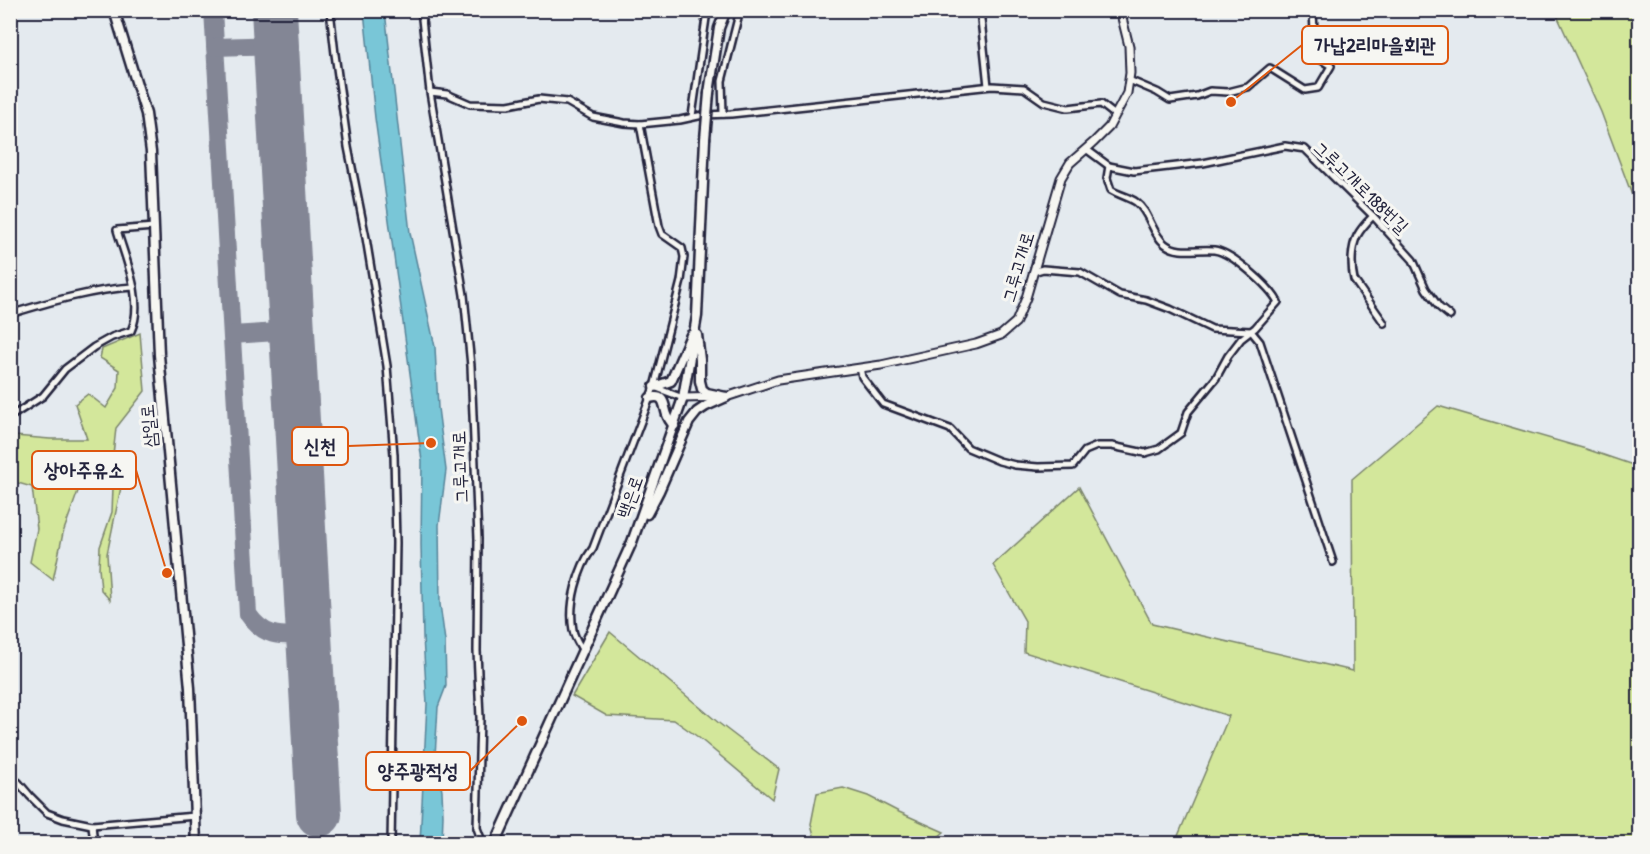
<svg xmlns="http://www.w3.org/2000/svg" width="1650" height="854" viewBox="0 0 1650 854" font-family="'Patrick Hand','Poor Story',sans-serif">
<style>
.green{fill:#d3e79b;stroke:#7a846b;stroke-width:1.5}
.water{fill:#79c6d7;stroke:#568499;stroke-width:1.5}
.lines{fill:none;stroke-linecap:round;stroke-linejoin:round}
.taxiway{stroke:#838695;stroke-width:18}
.runway{stroke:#838695;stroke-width:46}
.minor-casing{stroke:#22223b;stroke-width:10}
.tertiary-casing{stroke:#22223b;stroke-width:11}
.secondary-casing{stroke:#22223b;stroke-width:13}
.minor{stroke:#f6f6f2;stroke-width:5}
.tertiary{stroke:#f6f6f2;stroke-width:7}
.secondary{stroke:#f6f6f2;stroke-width:8}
.secondary-bridge-casing{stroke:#22223b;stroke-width:13;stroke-linecap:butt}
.secondary-bridge{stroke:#f6f6f2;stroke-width:8}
.labels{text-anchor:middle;stroke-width:6;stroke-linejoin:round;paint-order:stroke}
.street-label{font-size:18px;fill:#22223b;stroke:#f6f6f2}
.leader{fill:none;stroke:#de560e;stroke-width:2}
.callout-dot{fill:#de560e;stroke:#f6f6f2;stroke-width:2}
.callout{fill:#f6f6f2;stroke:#de560e;stroke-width:2}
.callout-label{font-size:20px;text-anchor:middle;font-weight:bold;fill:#22223b}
</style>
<rect width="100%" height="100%" fill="#e4eaef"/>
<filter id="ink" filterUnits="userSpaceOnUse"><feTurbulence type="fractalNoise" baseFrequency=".0167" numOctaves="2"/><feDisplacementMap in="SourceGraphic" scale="12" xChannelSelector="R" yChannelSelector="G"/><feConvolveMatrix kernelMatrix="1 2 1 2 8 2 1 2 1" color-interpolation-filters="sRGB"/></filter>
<g filter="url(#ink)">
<g class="green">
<polygon points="1555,11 1639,11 1639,214 1601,112"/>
<polygon points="140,333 145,391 116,428 113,455 124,473 107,554 110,600 101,590 99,568 100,547 112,512 113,488 107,485 82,480 63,533 53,580 30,562 37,529 32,487 11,481 11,440 15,436 50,439 87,439 75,404 88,394 106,408 118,388 119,370 100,358 102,349"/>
<polygon points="1438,406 1586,449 1639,467 1639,843 1175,843 1229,716 1024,652 1025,621 993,565 1079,487 1152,624 1353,671 1352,479"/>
<polygon points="610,632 720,724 779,769 772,799 698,737 674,720 607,716 572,696"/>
<polygon points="843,788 868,796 899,812 944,832 931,843 816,843 811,824 817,793"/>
</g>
<polygon class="water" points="364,11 385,11 410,233 435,347 438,408 446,470 439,525 440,604 445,641 446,686 438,707 435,756 442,791 443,815 442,843 420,843 427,704 423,637 421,544 422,461 375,118"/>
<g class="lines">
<g class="taxiway">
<path d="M 213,10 L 248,614 C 265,639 282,636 309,635"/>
<polyline points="215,47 276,45"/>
<polyline points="232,335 292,331"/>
</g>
<polyline class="runway" points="274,10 319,814"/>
<g class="minor-casing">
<g id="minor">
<polyline points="330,10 335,54 348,147 366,238 387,366 394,455 396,543 391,844"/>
<polyline points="421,10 430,92 464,295 471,366 478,539 477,651 480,718 477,828 483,844"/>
<polyline points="980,10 988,86"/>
<polyline points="1129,80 1157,92 1170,100 1197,96 1210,91 1228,92 1248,87 1270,68 1305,90 1318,88 1331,66 1315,56 1313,10"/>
<polyline points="430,92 447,94 470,104 508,105 539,99 567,102 593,117 624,123 640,124 680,120 703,115 731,114 992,86 1024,88 1044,102 1068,108 1101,104 1115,115"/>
<polyline points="723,114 722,81 740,10"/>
<polyline points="692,116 706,18 710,10"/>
<polyline points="1086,149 1109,166 1134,171 1203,163 1285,146 1305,149 1375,218 1413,260 1426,289 1439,307 1450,316"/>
<path d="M 1373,216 C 1367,222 1361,228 1357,236 C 1351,248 1351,267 1354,280 L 1384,323"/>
<polyline points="1033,272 1043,269 1080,272 1120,295 1146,300 1170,309 1212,329 1251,331 1260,342 1333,562"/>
<path d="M 10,314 C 49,302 94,289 134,287"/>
<path d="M 860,368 L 862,377 L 883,404 L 950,429 L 968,448 L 999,461 L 1015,465 L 1038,467 L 1073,466 L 1085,451 L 1097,446 L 1112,446 L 1145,453 L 1159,449 L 1181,433 L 1188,412 L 1216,378 L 1228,356 L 1241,339 L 1255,328 L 1278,302 C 1270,287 1232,252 1214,250 C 1198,248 1179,255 1165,244 C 1151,233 1150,212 1136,202 C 1129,197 1119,195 1111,190 L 1107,178 L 1109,166"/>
<polyline points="654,387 683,398"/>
<path d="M 10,417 L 43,396 L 65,369 L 94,347 L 112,337 L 131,331 C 145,302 125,258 117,230 L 154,227"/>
<path d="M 583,651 C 579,644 574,637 573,630 C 568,604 578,568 593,548 L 654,387 L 681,281 L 684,257 L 682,248 L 662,234 L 659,226 L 640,124"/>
<polyline points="10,782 18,782 30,796 47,813 63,819 92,825 195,816"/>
<polyline points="92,825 94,844"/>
</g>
</g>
<g class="tertiary-casing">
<polyline id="tertiary" points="683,398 726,397 778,380 881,365 976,344 1001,335 1016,322 1026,298 1061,178 1070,163 1094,142 1109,127 1127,93 1130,73 1129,46 1120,10"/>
</g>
<g class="secondary-casing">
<g id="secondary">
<polyline points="114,10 146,114 151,152 159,355 190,688 196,844"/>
<polyline points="709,93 719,28 726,10"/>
<polyline points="697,335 700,360 700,381 702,389 707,393 726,397"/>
<polyline points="654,387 671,381 691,335"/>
<path d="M 650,398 C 667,393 663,408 668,417 C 669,420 672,423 674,426"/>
<polyline points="647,514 659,491 689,422 697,412 706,406 726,397"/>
<polyline points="495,844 632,542 683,398 697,316 705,139"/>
</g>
</g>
<use href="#minor" class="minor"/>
<use href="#tertiary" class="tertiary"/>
<use href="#secondary" class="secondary"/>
<g class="secondary-bridge-casing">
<polyline id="secondary-bridge" points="705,139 709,93"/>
</g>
<use href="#secondary-bridge" class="secondary-bridge"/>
</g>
</g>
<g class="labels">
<g class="street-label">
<text transform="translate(1361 187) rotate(44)" y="6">그루고개로188번길</text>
<text transform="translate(1018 267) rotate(-73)" y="6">그루고개로</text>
<text transform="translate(149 426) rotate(-95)" y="6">삼일로</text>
<text transform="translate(460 467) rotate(-92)" y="6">그루고개로</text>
<text transform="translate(630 497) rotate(-70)" y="6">백은로</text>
</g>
</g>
<path class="leader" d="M1231 102L1302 45M431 443L348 446M167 573L136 470M522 721L470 771"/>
<g class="callout-dot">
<circle cx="1231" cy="102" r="6"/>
<circle cx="431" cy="443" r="6"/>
<circle cx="167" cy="573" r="6"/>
<circle cx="522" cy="721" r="6"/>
</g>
<g class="callout">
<rect x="1302" y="26" width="146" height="38" rx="6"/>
<rect x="292" y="427" width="56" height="38" rx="6"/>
<rect x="32" y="451" width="104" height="38" rx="6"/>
<rect x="366" y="752" width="104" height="38" rx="6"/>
</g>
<g class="callout-label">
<text x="1375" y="52">가납2리마을회관</text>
<text x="320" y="453">신천</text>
<text x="84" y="477">상아주유소</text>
<text x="418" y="778">양주광적성</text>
</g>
<rect width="1650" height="854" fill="none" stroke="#f6f6f2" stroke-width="36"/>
<rect x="18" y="18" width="1614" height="818" fill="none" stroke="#22223b" stroke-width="2" filter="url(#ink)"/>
</svg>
